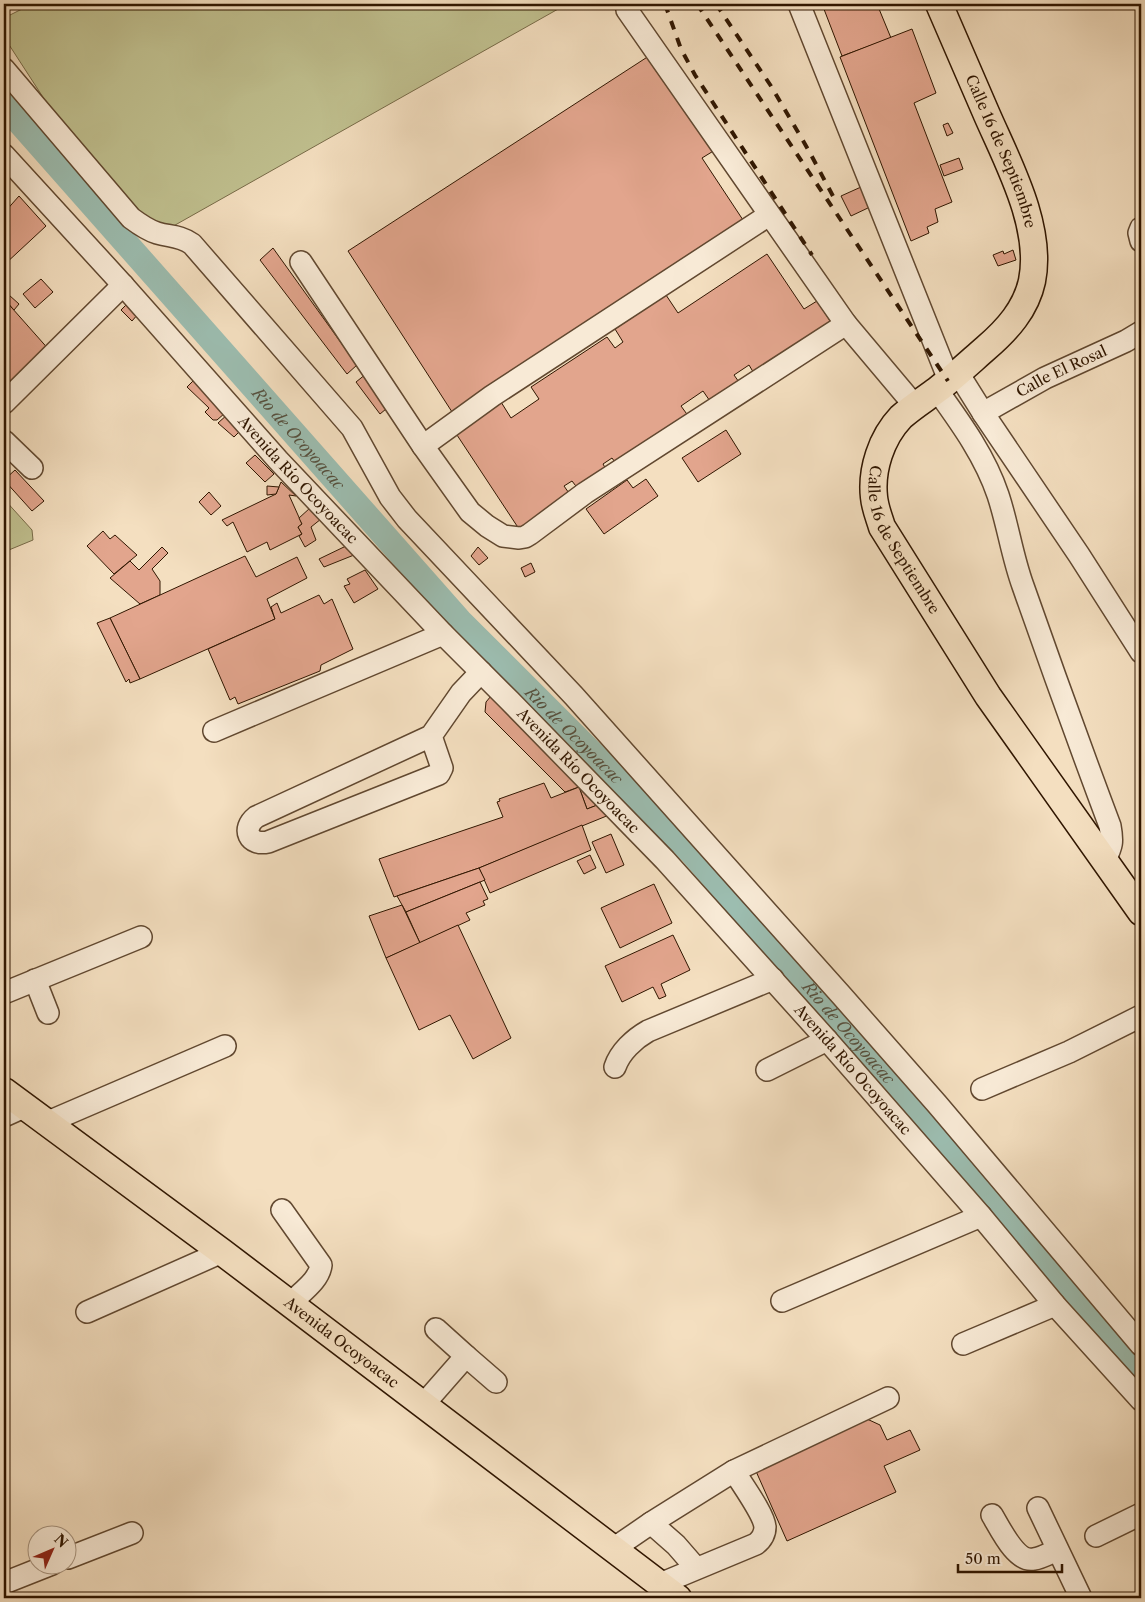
<svg xmlns="http://www.w3.org/2000/svg" width="1145" height="1602" viewBox="0 0 1145 1602" font-family="'Libre Caslon Text',serif">
<style>
.green{fill:#c0c08f;stroke:#786b48}
.lines{fill:none;stroke-linecap:round;stroke-linejoin:round}
.river{stroke:#9cbdb0;stroke-width:25}
.building{fill:#e2a58d;stroke:#301600}
.minor-casing{stroke:#614830;stroke-width:24}
.major-casing{stroke:#301600;stroke-width:29}
.minor{stroke:#f8ead6;stroke-width:21}
.major{stroke:#f4dfc0;stroke-width:26}
.rail{stroke:#301600;stroke-width:4;stroke-dasharray:9 9;stroke-linecap:butt}
.labels{text-anchor:middle;stroke-width:4;stroke-linejoin:round;paint-order:stroke}
.street-label{font-size:15px;fill:#301600;stroke:#f8ead6}
.water-label{font-size:16px;font-style:italic;fill:#56503e;stroke:#f8ead6}
</style>
<rect width="100%" height="100%" fill="#f4dfc0"/>
<filter id="stains"><feTurbulence type="fractalNoise" baseFrequency=".004" numOctaves="4"/><feColorMatrix values="0 0 0 0 .2 0 0 0 0 .09 0 0 0 0 .02 0 0 0 .5 -.17"/></filter>
<radialGradient id="worn" r=".72"><stop offset=".6" stop-color="#630" stop-opacity="0"/><stop offset="1" stop-color="#630" stop-opacity=".3"/></radialGradient>
<g class="green">
<polygon points="32,4 567,4 161,233 135,207 50,108 4,37 4,18"/>
<polygon points="4,499 32,530 33,540 4,552"/>
</g>
<g class="lines">
<path class="river" id="s1" d="M 4,105 L 460,621 L 692,853 L 1141,1367"/>
</g>
<g class="building">
<polygon points="822,4 877,4 891,38 842,56"/>
<polygon points="912,29 936,93 914,103 952,202 935,209 938,222 927,227 929,233 911,241 840,57"/>
<polygon points="652,54 715,150 702,158 745,223 454,415 348,251"/>
<polygon points="948,123 953,133 947,136 943,125"/>
<polygon points="959,158 963,169 944,176 940,165"/>
<polygon points="861,187 870,207 851,216 841,196"/>
<polygon points="19,196 46,226 4,265 4,213"/>
<polygon points="273,248 357,365 347,374 260,260"/>
<polygon points="1013,250 1016,260 998,266 993,255 1003,251 1004,254"/>
<polygon points="767,254 804,309 817,301 832,324 755,375 749,365 734,375 741,385 712,404 703,391 681,406 689,417 617,465 612,458 603,464 607,471 579,490 572,481 564,486 571,496 521,532 455,432 501,402 511,418 539,399 531,387 607,337 615,348 623,342 615,329 666,295 678,313"/>
<polygon points="41,279 53,292 35,308 23,294"/>
<polygon points="9,295 19,304 14,310 4,299"/>
<polygon points="4,299 51,352 4,397"/>
<polygon points="127,304 138,314 132,321 121,310"/>
<polygon points="366,374 386,409 380,414 356,382"/>
<polygon points="194,380 225,413 217,420 213,420 205,412 209,408 187,387"/>
<polygon points="228,414 242,429 234,437 218,423"/>
<polygon points="726,430 741,454 698,482 682,458"/>
<polygon points="255,455 274,474 265,482 246,463"/>
<polygon points="15,470 44,501 32,511 4,480"/>
<polygon points="646,479 658,496 604,534 586,509 627,480 633,488"/>
<polygon points="281,482 296,496 289,495 302,524 298,527 302,534 270,550 267,542 247,552 233,522 227,526 222,520 276,494"/>
<polygon points="267,486 279,487 276,494 267,495"/>
<polygon points="209,492 221,506 211,515 199,502"/>
<polygon points="310,508 321,519 311,527 316,540 305,547 299,536 302,534 298,527 302,524 299,518"/>
<polygon points="103,531 110,539 115,535 137,555 114,574 87,546"/>
<polygon points="346,546 354,555 324,567 319,559"/>
<polygon points="162,547 168,553 152,569 160,581 160,595 140,604 110,578 130,561 139,570"/>
<polygon points="478,547 488,558 479,565 471,556"/>
<polygon points="245,556 256,577 297,557 307,578 267,599 275,619 140,679 110,618"/>
<polygon points="531,563 535,572 525,577 521,568"/>
<polygon points="365,570 378,589 354,603 344,586 350,584 347,579"/>
<polygon points="319,595 324,604 332,599 353,649 321,665 320,671 238,704 235,697 230,700 208,649 275,619 271,607 277,603 281,613"/>
<polygon points="110,618 140,679 130,683 129,679 126,682 97,623"/>
<polygon points="491,696 605,802 587,809 579,787 565,792 485,712 486,702"/>
<polygon points="544,783 551,798 579,787 587,809 605,802 609,815 479,868 394,897 379,859 503,817 497,802 500,801 499,799"/>
<polygon points="582,825 591,850 490,893 479,868"/>
<polygon points="611,834 624,865 606,873 592,842"/>
<polygon points="590,855 596,868 584,874 577,861"/>
<polygon points="479,868 485,880 406,912 397,896"/>
<polygon points="480,882 488,899 483,901 485,905 466,913 470,920 420,943 406,912"/>
<polygon points="654,884 672,923 620,948 601,908"/>
<polygon points="402,905 420,943 386,958 369,916"/>
<polygon points="458,925 511,1038 473,1059 450,1015 419,1030 386,958"/>
<polygon points="673,935 690,970 661,984 666,996 659,999 653,987 622,1002 605,966"/>
<polygon points="867,1419 880,1425 887,1440 910,1430 920,1450 884,1466 896,1492 787,1541 755,1469"/>
</g>
<g class="lines">
<g class="minor-casing">
<g id="minor">
<polyline points="799,4 949,380"/>
<polyline points="627,10 846,324 915,406"/>
<path d="M 4,69 L 131,218 C 139,224 147,230 157,233 C 170,237 179,235 192,244 L 352,428 L 390,497 L 407,519 L 574,696 L 842,996 L 937,1104 L 1141,1345"/>
<path id="s2" d="M 4,155 L 123,285 L 278,460 L 443,634 L 510,701 L 665,860 L 827,1040 L 981,1216 L 1055,1305 L 1141,1400"/>
<polyline points="1141,228 1139,233 1141,241"/>
<polyline points="301,262 423,446 470,512 487,526 503,536 519,538 525,537 530,534 585,493 846,324"/>
<polyline points="958,373 983,413 1079,555 1141,652"/>
<path d="M 937,390 C 960,422 985,456 998,495 C 1008,525 1012,556 1023,586 C 1051,666 1080,746 1110,826 C 1113,842 1112,846 1105,860"/>
<polyline points="4,403 123,285"/>
<path id="s3" d="M 983,413 L 1045,378 L 1126,341 L 1141,332"/>
<polyline points="4,441 32,468"/>
<polyline points="423,446 492,396 769,215"/>
<polyline points="214,731 443,634"/>
<path d="M 431,736 L 256,817 C 241,829 249,846 268,842 L 439,774 L 442,768 L 431,736 L 461,693 L 481,672"/>
<polyline points="35,980 48,1013"/>
<polyline points="4,993 141,937"/>
<path d="M 615,1067 C 620,1052 634,1039 648,1031 L 773,979"/>
<polyline points="767,1070 827,1040"/>
<polyline points="982,1089 1069,1052 1141,1016"/>
<polyline points="4,1116 24,1107"/>
<polyline points="46,1123 225,1046"/>
<path d="M 282,1210 L 321,1265 C 319,1281 301,1292 290,1304"/>
<polyline points="782,1301 981,1216"/>
<polyline points="87,1312 222,1252"/>
<polyline points="436,1329 466,1356"/>
<polyline points="963,1344 1055,1305"/>
<polyline points="423,1405 466,1356 496,1382"/>
<polyline points="734,1471 888,1398"/>
<polyline points="1038,1508 1081,1598"/>
<path d="M 992,1515 C 1000,1528 1016,1563 1034,1559 C 1042,1558 1050,1553 1057,1550"/>
<polyline points="651,1523 676,1545 696,1568"/>
<polyline points="1096,1536 1141,1514"/>
<path d="M 613,1549 L 651,1523 L 734,1471 C 741,1483 764,1514 765,1527 C 765,1534 761,1540 756,1544 L 660,1584"/>
<polyline points="68,1558 132,1533"/>
<polyline points="4,1583 52,1564"/>
</g>
</g>
<g class="major-casing">
<g id="major">
<path id="s4" d="M 939,4 C 955,41 971,78 987,115 C 1008,163 1043,227 1032,281 C 1026,309 1007,330 986,348 C 970,362 954,377 937,390 C 925,399 912,407 901,417 C 881,438 871,470 874,497 C 875,508 879,517 882,527 L 988,696 L 1141,912"/>
<path id="s5" d="M 4,1091 L 222,1252 L 678,1598"/>
</g>
</g>
<use href="#minor" class="minor"/>
<use href="#major" class="major"/>
<g class="rail">
<polyline points="665,4 681,49 695,75 812,255"/>
<polyline points="697,4 948,381"/>
<polyline points="716,4 771,86 809,151 834,198"/>
</g>
</g>
<g class="labels">
<g class="street-label">
<text dy="5" stroke="none"><textPath href="#s4" startOffset="160">Calle 16 de Septiembre</textPath></text>
<text dy="5" stroke="none"><textPath href="#s3" startOffset="89">Calle El Rosal</textPath></text>
<text dy="5" stroke="none"><textPath href="#s2" startOffset="438">Avenida Río Ocoyoacac</textPath></text>
<text dy="5" stroke="none"><textPath href="#s4" startOffset="625">Calle 16 de Septiembre</textPath></text>
<text dy="5" stroke="none"><textPath href="#s2" startOffset="842">Avenida Río Ocoyoacac</textPath></text>
<text dy="5" stroke="none"><textPath href="#s2" startOffset="1248">Avenida Río Ocoyoacac</textPath></text>
<text dy="5" stroke="none"><textPath href="#s5" startOffset="421">Avenida Ocoyoacac</textPath></text>
</g>
<g class="water-label">
<text dy="6" stroke="none"><textPath href="#s1" startOffset="445">Rio de Ocoyoacac</textPath></text>
<text dy="6" stroke="none"><textPath href="#s1" startOffset="850">Rio de Ocoyoacac</textPath></text>
<text dy="6" stroke="none"><textPath href="#s1" startOffset="1255">Rio de Ocoyoacac</textPath></text>
</g>
</g>
<rect width="1145" height="1602" fill="none" stroke="#f4dfc0" stroke-width="20"/>
<rect x="5" y="5" width="1135" height="1592" fill="none" stroke="#301600" stroke-width="2.5"/>
<rect x="10" y="10" width="1125" height="1582" fill="none" stroke="#301600"/>
<g transform="translate(52 1550) rotate(45)"><circle r="24" fill="#f8ead6" stroke="#a89580"/>
<path d="M0-4L9 19L0 12L-9 19Z" fill="#8f2418"/>
<text y="-8" font-size="14" font-weight="bold" text-anchor="middle" fill="#301600">N</text>
</g>
<path d="M958 1564v8h104v-8" fill="none" stroke="#301600" stroke-width="2.5"/>
<text x="965" y="1564" font-size="15" fill="#301600" stroke="#f8ead6" stroke-width="4" paint-order="stroke">50 m</text>
<rect width="100%" height="100%" filter="url(#stains)"/>
<rect width="100%" height="100%" fill="url(#worn)"/>
</svg>
